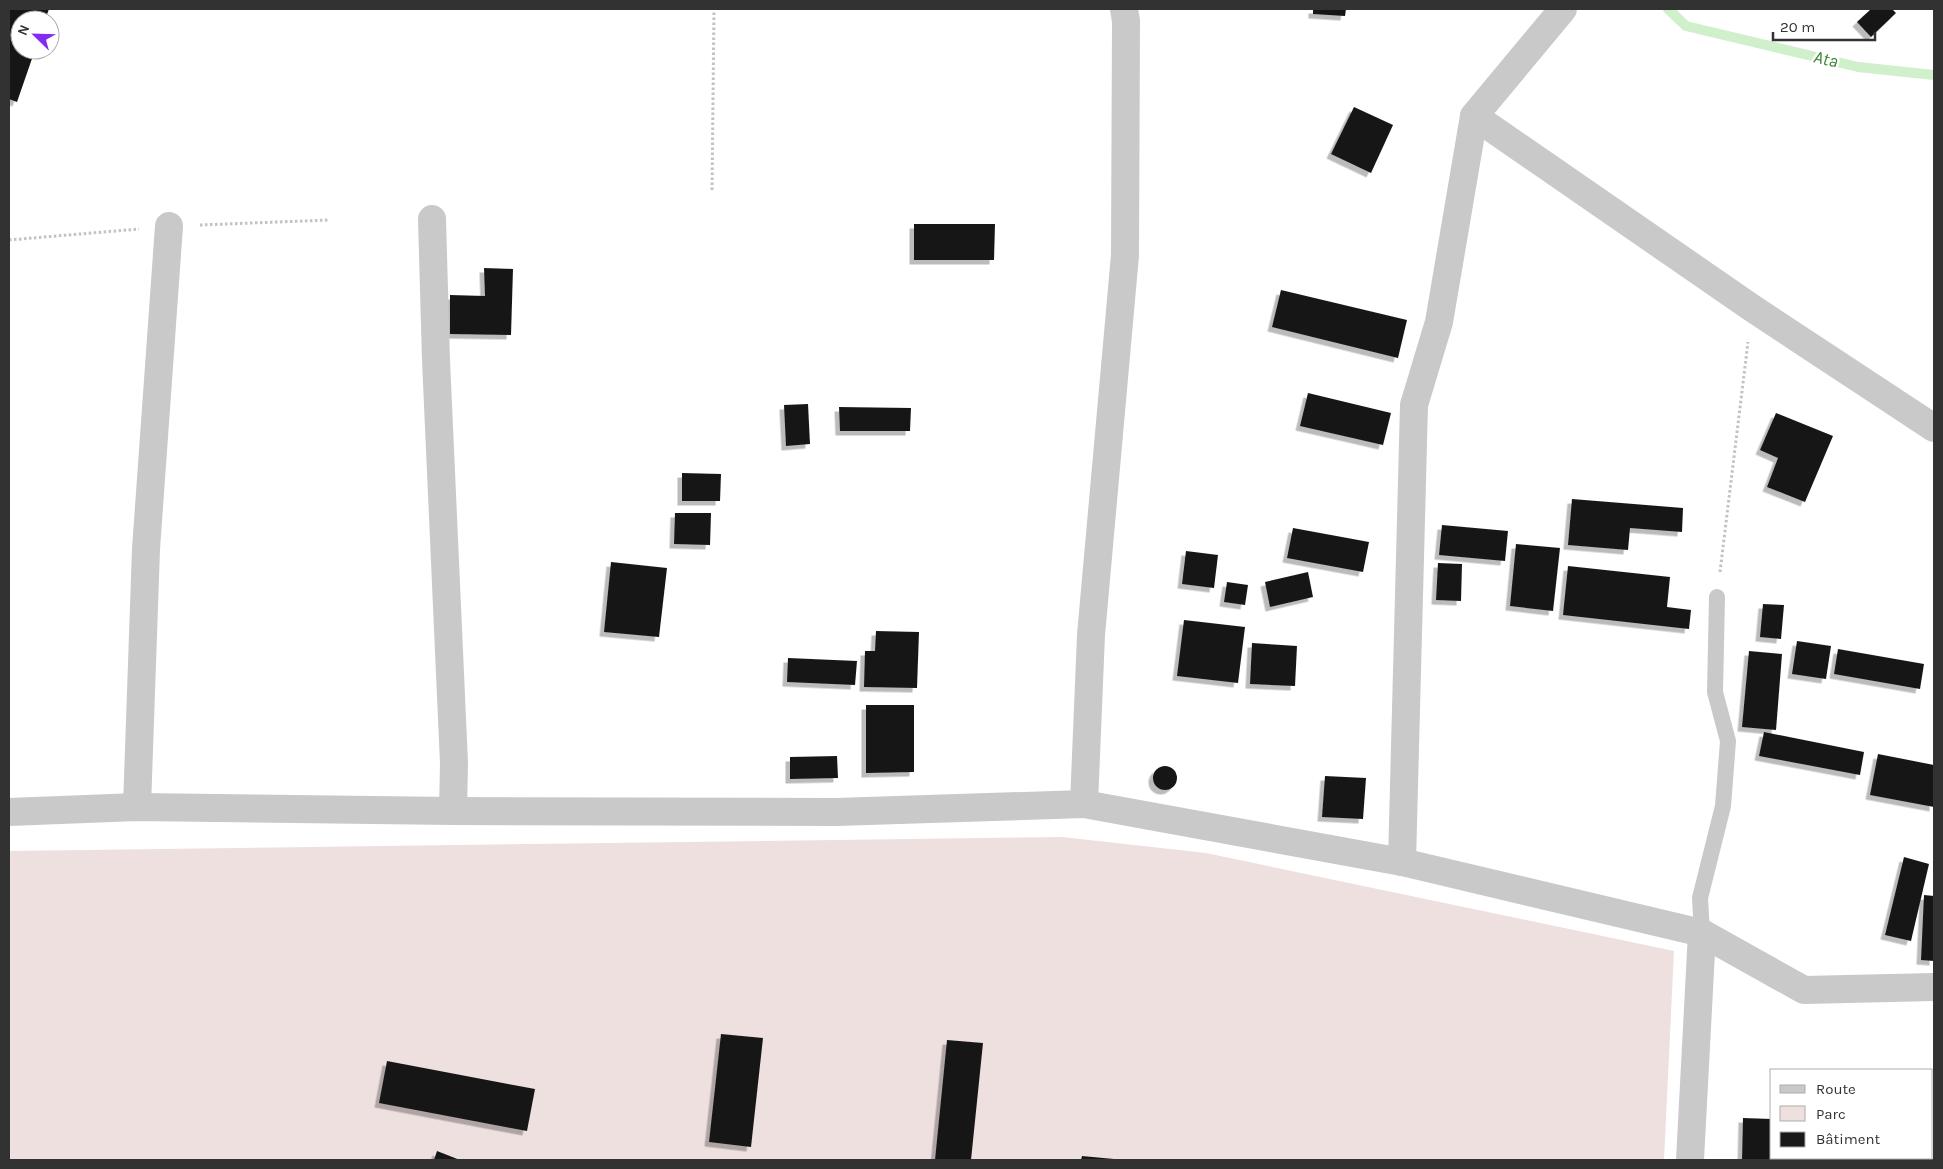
<svg xmlns="http://www.w3.org/2000/svg" width="1943" height="1169" viewBox="0 0 1943 1169" font-family="Karla,sans-serif">
<style>
.green{fill:#efe0e0}
.lines{fill:none;stroke-linecap:round;stroke-linejoin:round}
.stream{stroke:#cff0cb;stroke-width:10}
.building{fill:#191919;filter:url(#shadow)}
.path{stroke:#c2c2c2;stroke-width:3;stroke-dasharray:2.5 2.5;stroke-linecap:butt}
.service{stroke:#c9c9c9;stroke-width:16}
.minor{stroke:#c9c9c9;stroke-width:28}
.labels{text-anchor:middle;stroke-width:5;stroke-linejoin:round;paint-order:stroke}
.water-label{font-size:18px;font-style:italic;fill:#3b8632;stroke:#fff}
</style>
<defs>
<filter id="shadow"><feDropShadow dx="-4.5" dy="4.5" stdDeviation="0" flood-color="#0004"/></filter>
</defs>
<rect width="100%" height="100%" fill="#fff"/>
<polygon class="green" points="1062,837 1206,853 1674,951 1664,1160 9,1160 9,851"/>
<g class="lines">
<polyline class="stream" points="1668,9 1686,26 1858,67 1934,75"/>
</g>
<g class="building">
<polygon points="9,9 49,9 45,20 20,20 20,50 35,50 17,102 9,99"/>
<polygon points="1313,9 1346,9 1345,16 1313,14"/>
<polygon points="1871,9 1892,9 1896,13 1871,37 1857,22"/>
<polygon points="1354,107 1393,125 1371,173 1331,154"/>
<polygon points="914,224 995,224 994,260 914,260"/>
<polygon points="484,268 513,269 511,335 450,334 450,295 485,296"/>
<polygon points="1281,290 1407,320 1398,358 1272,327"/>
<polygon points="1308,393 1391,413 1383,445 1300,426"/>
<polygon points="808,404 810,444 786,446 784,405"/>
<polygon points="839,407 911,408 910,431 840,431"/>
<polygon points="1776,413 1833,436 1805,502 1767,487 1778,458 1760,450"/>
<polygon points="682,473 721,474 720,501 682,501"/>
<polygon points="1572,499 1683,508 1682,532 1630,528 1628,550 1568,545"/>
<polygon points="675,513 711,513 710,545 674,544"/>
<polygon points="1442,525 1508,531 1505,561 1439,555"/>
<polygon points="1293,528 1369,542 1363,572 1287,558"/>
<polygon points="1516,544 1560,548 1553,611 1510,606"/>
<polygon points="1186,551 1218,555 1214,588 1182,584"/>
<polygon points="611,562 667,568 659,637 604,632"/>
<polygon points="1438,563 1462,564 1461,601 1436,600"/>
<polygon points="1568,566 1670,577 1667,607 1691,610 1689,629 1563,615"/>
<polygon points="1308,572 1313,597 1270,607 1265,582"/>
<polygon points="1227,582 1248,585 1245,605 1224,602"/>
<polygon points="1763,604 1784,605 1781,639 1760,637"/>
<polygon points="1184,620 1245,627 1238,683 1177,676"/>
<polygon points="876,631 919,632 917,688 864,687 865,651 875,651"/>
<polygon points="1797,641 1831,646 1826,679 1792,674"/>
<polygon points="1252,643 1297,646 1295,686 1250,684"/>
<polygon points="1838,649 1924,664 1920,689 1834,674"/>
<polygon points="1749,651 1782,654 1776,730 1742,727"/>
<polygon points="788,658 857,661 855,685 787,682"/>
<polygon points="866,705 914,705 914,772 866,773"/>
<polygon points="1764,732 1864,752 1860,775 1759,756"/>
<polygon points="1878,754 1934,765 1934,807 1870,795"/>
<polygon points="837,756 838,778 790,779 790,757"/>
<circle cx="1165" cy="778" r="12"/>
<polygon points="1325,776 1366,778 1363,819 1322,817"/>
<polygon points="1904,857 1929,864 1911,941 1885,935"/>
<polygon points="1924,895 1934,896 1934,961 1921,960"/>
<polygon points="721,1034 763,1038 751,1147 709,1142"/>
<polygon points="947,1040 983,1043 971,1160 935,1160"/>
<polygon points="387,1061 535,1089 527,1131 379,1103"/>
<polygon points="1743,1118 1772,1119 1772,1158 1807,1158 1807,1160 1742,1160"/>
<polygon points="437,1151 460,1160 434,1160"/>
<polygon points="1082,1156 1114,1159 1114,1160 1081,1160"/>
</g>
<g class="lines">
<g class="path">
<polyline points="712,190 714,9"/>
<polyline points="200,225 329,220"/>
<polyline points="9,240 139,229"/>
<polyline points="1720,572 1748,342"/>
</g>
<polyline class="service" points="1702,933 1700,898 1723,806 1728,741 1715,692 1717,597"/>
<g class="minor">
<polyline points="1474,116 1752,308 1934,428"/>
<polyline points="432,219 436,360 454,763 453,811"/>
<polyline points="1084,804 1091,635 1125,255 1126,21 1124,9"/>
<polyline points="137,807 146,549 169,226"/>
<polyline points="9,812 137,807 453,811 836,812 1084,804 1402,862 1702,933 1804,990 1934,987"/>
<polyline points="1402,862 1414,405 1439,322 1474,116 1563,9"/>
<polyline points="1690,1160 1702,933"/>
</g>
</g>
<g class="labels">
<g class="water-label">
<text transform="translate(1826 59) rotate(13)" y="6">Ata</text>
</g>
</g>
<rect width="1943" height="1169" fill="none" stroke="#323232" stroke-width="20"/>
<rect x="1770" y="1069" width="162" height="90" fill="#ffffff" stroke="#adadad"/>
<rect x="1780" y="1085" width="25" height="8" fill="#c9c9c9" stroke="#adadad"/>
<text x="1816" y="1094" font-size="15" fill="#323232">Route</text>
<rect x="1780" y="1106" width="25" height="15" fill="#efe0e0" stroke="#adadad"/>
<text x="1816" y="1119" font-size="15" fill="#323232">Parc</text>
<rect x="1780" y="1132" width="25" height="15" fill="#191919" stroke="#adadad"/>
<text x="1816" y="1144" font-size="15" fill="#323232">Bâtiment</text>
<g transform="translate(35 35) rotate(293)"><circle r="24" fill="#ffffff" stroke="#adadad"/>
<path d="M0-4L9 19L0 12L-9 19Z" fill="#832bf2"/>
<text y="-8" font-size="14" font-weight="bold" text-anchor="middle" fill="#323232">N</text>
</g>
<path d="M1773 32v8h102v-8" fill="none" stroke="#323232" stroke-width="2.5"/>
<text x="1780" y="32" font-size="15" fill="#323232" stroke="#ffffff" stroke-width="4" paint-order="stroke">20 m</text>
</svg>
